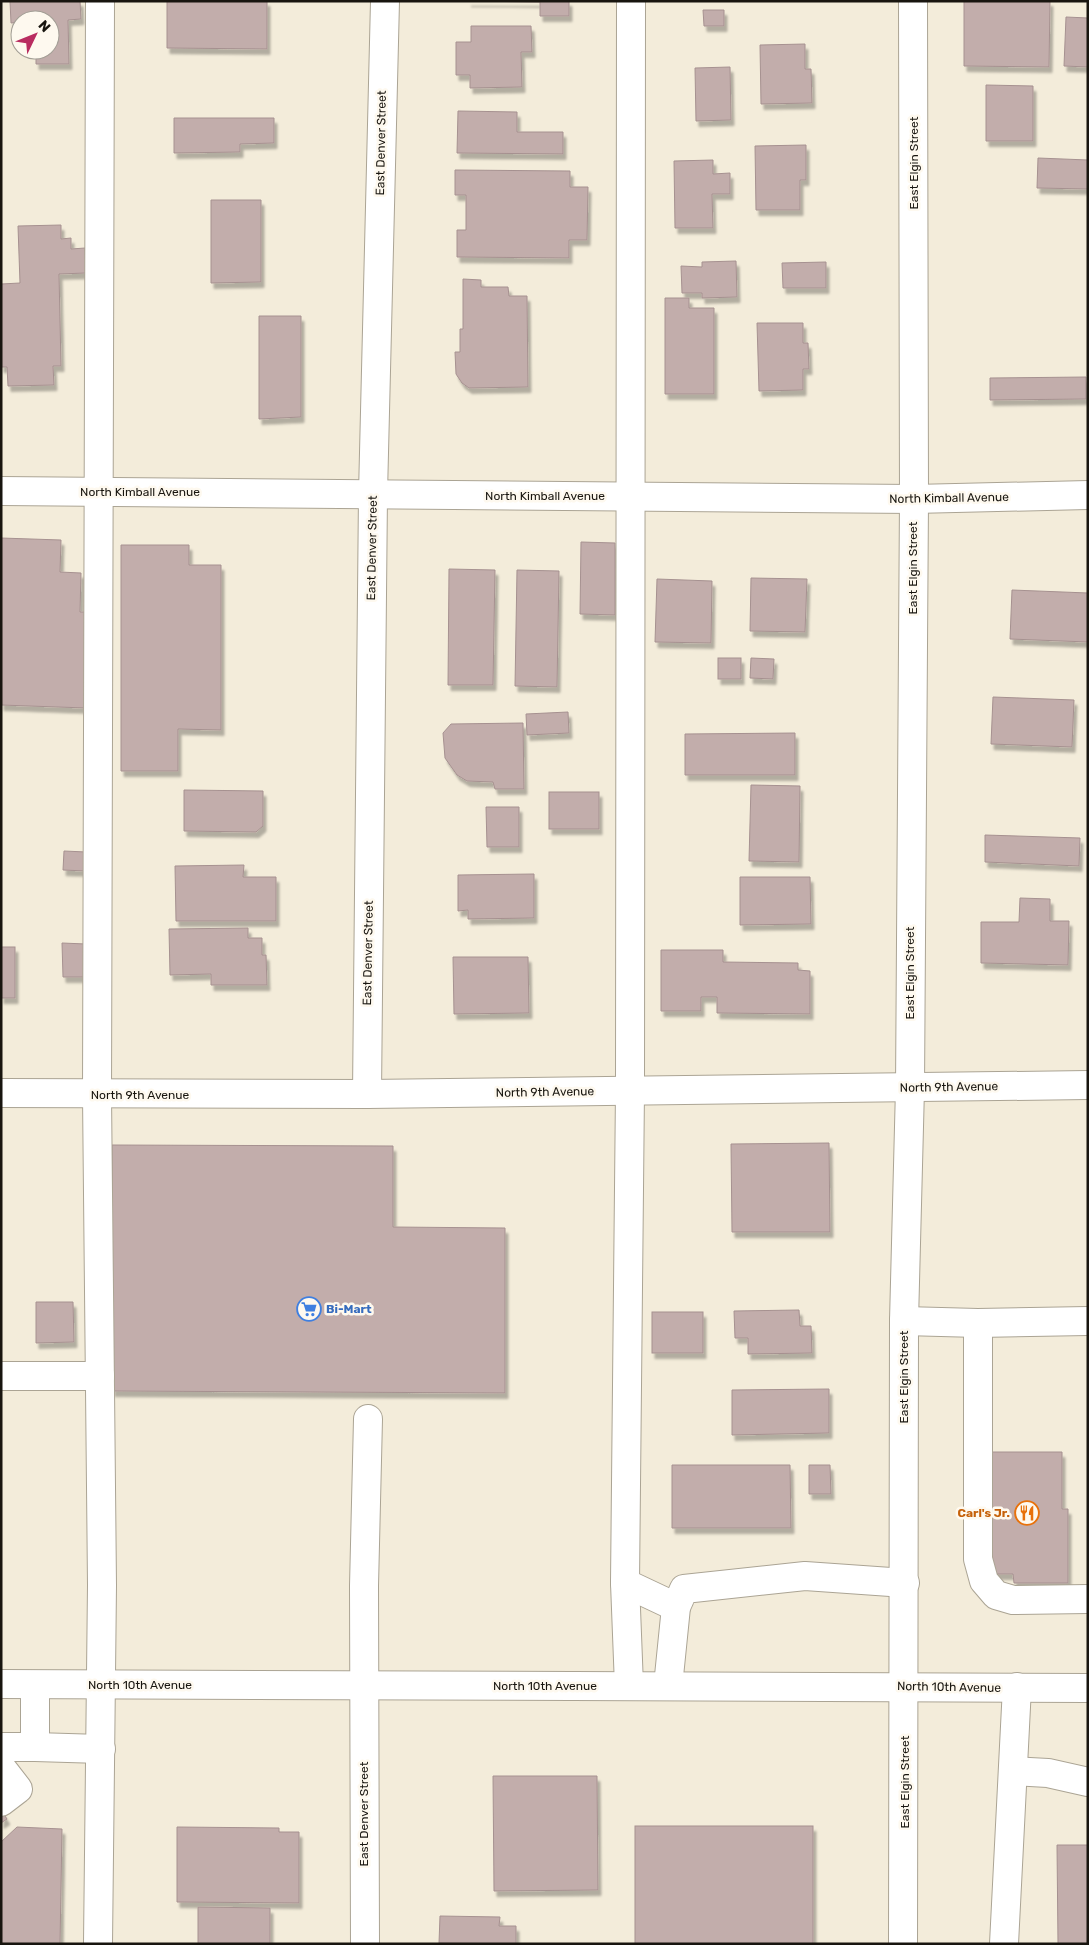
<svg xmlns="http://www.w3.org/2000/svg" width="1089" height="1945" viewBox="0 0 1089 1945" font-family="Rubik,sans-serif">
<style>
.building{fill:#c2adab;stroke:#a69190;filter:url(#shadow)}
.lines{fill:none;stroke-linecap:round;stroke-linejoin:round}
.minor-casing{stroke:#aba494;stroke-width:30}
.major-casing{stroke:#aba494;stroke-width:30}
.minor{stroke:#fff;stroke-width:28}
.major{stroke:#fff;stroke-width:28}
.labels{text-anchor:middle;stroke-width:5;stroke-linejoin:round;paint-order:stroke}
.street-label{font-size:12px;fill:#18150f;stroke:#fef9ef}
.shop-label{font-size:12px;font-weight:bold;fill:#366cbe;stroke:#fef9ef;text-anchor:start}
.food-label{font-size:12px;font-weight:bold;fill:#c56008;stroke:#fef9ef;text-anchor:end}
</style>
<defs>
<filter id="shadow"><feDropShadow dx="3" dy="5.5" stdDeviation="1" flood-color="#0004"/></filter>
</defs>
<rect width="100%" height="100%" fill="#f3ecda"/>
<g class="building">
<polygon points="10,1 80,1 81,19 68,20 69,64 36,64 36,50 50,50 50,20 20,20 20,22 11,23"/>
<polygon points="167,1 267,1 267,49 167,48"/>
<polygon points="569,1 569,16 540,16 540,2 468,1"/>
<polygon points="964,1 1050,1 1049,67 964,66"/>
<polygon points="703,10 724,10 724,26 704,26"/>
<polygon points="1066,17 1088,18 1088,67 1064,66"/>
<polygon points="471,26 531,26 532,52 521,52 522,87 470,88 470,75 456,75 456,42 471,42"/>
<polygon points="805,44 805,69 811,69 812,103 761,104 760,45"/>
<polygon points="730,67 731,120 696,121 695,68"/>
<polygon points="986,85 1033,86 1033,141 986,141"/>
<polygon points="458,111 517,112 517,132 563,132 563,154 457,153"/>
<polygon points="174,118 274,118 274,143 240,144 240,152 174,153"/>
<polygon points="806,145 806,180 800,180 800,210 756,210 755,146"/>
<polygon points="1038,158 1088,160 1088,189 1037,188"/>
<polygon points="713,160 713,174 730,173 730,194 712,194 713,228 675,228 674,161"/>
<polygon points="455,170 570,171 570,187 588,187 587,240 569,240 569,258 457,257 457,230 466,230 466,195 455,195"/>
<polygon points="211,200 261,200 261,282 211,283"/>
<polygon points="61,225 61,239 71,238 71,249 85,248 86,273 59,274 61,366 53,366 54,385 8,386 7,367 1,367 1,284 20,283 18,226"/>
<polygon points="736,261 737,297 702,298 702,293 682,293 681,266 702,267 702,262"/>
<polygon points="826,262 826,288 783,288 782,263"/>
<polygon points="463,279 481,280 481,287 508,287 509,296 527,296 528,387 469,388 462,383 456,374 455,352 460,352 460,329 463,329"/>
<polygon points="665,298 689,298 689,308 714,308 714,394 665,394"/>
<polygon points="259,316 301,316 301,417 259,419"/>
<polygon points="757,323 803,323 803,343 808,343 809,369 803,369 803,390 759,391"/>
<polygon points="1086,377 1086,399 990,400 990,378"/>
<polygon points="1,538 61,540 60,572 81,573 80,612 88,612 86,708 1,705"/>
<polygon points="581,542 615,543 615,615 580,614"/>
<polygon points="121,545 189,545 189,565 221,565 221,730 178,729 178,771 121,771"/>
<polygon points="449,569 495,570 493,685 448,685"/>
<polygon points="517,570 559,571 557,687 515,686"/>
<polygon points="751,578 807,579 805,632 750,631"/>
<polygon points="657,579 712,581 711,643 655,642"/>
<polygon points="1012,590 1088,593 1088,642 1010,639"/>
<rect x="718" y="658" width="23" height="21"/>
<polygon points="751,658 774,659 773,679 750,678"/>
<polygon points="993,697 1074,700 1072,747 991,744"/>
<polygon points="568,712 569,733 527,735 526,714"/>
<polygon points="523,723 524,789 495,789 493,782 467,781 457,775 445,758 443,733 451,724"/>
<polygon points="795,733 795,775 685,775 685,734"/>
<polygon points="751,785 800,786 799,862 749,861"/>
<polygon points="184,790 263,791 263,826 256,832 184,831"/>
<rect x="549" y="792" width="50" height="37"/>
<polygon points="486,807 519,807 519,847 487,847"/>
<polygon points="985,835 1080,838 1079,866 985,862"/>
<polygon points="64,851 86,852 86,871 63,870"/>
<polygon points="244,865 243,877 276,877 276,921 176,921 175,866"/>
<polygon points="534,874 534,918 468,919 468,910 458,911 458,875"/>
<polygon points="740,877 810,877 811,924 740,925"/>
<polygon points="1020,898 1050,899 1050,921 1069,921 1068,965 981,963 981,922 1019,922"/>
<polygon points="248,928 248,938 262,938 262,955 266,955 267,985 211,985 211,974 170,975 169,929"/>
<polygon points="62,943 86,944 86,977 63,977"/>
<rect x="1" y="947" width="14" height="51"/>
<polygon points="661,950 723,950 723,962 798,963 798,970 810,971 810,1014 717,1013 717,997 701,997 701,1011 661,1011"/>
<polygon points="453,957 528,957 529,1013 454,1014"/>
<polygon points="829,1143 830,1232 732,1232 731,1144"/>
<polygon points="112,1145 393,1146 393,1227 505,1228 505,1393 112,1391"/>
<polygon points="36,1302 73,1302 74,1342 36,1343"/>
<polygon points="799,1310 800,1326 811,1326 812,1353 748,1354 748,1338 735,1338 734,1311"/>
<rect x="652" y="1312" width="51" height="41"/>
<polygon points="829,1389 829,1433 732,1435 732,1390"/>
<polygon points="986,1452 1062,1452 1062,1509 1068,1509 1068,1583 1014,1583 1013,1574 992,1574 991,1518"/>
<polygon points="672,1465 790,1465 791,1528 672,1528"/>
<polygon points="809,1465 830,1465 831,1494 809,1494"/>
<polygon points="493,1776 597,1776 598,1890 494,1891"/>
<polygon points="1,1810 7,1819 1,1823"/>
<rect x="635" y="1826" width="178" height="118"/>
<polygon points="17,1827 62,1829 60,1944 1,1944 1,1842"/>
<polygon points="177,1827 279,1828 279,1832 299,1832 299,1903 177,1902"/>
<polygon points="1057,1845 1088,1845 1088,1944 1058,1944"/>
<polygon points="198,1907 270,1908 270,1944 198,1944"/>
<polygon points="440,1916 500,1917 499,1926 516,1926 516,1944 439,1943"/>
</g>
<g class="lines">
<g class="minor-casing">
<g id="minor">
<polyline points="1,491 914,499 1088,495"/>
<polyline points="1,1093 367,1094 1088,1085"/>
<polyline points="367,1094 373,494 385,1"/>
<polyline points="904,1321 978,1323 1088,1321"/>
<polyline points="978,1323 978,1559 984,1581 996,1595 1013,1600 1088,1599"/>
<polyline points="1,1376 100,1376"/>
<polyline points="625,1583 676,1607"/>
<polyline points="629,1686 625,1583 630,1090 631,1"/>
<polyline points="668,1686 676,1607 684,1589 805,1576 905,1583"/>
<polyline points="1,1747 35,1747 35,1685"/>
<polyline points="35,1747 101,1749"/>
<polyline points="1,1767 18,1789 1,1802"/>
<polyline points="1013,1771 1048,1773 1088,1782"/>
<polyline points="98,1944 102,1585 97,1095 100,1"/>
<polyline points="365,1944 364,1586 368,1419"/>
<polyline points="903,1944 904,1321 910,1088 914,499 913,1"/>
<polyline points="1004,1944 1017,1687"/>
</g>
</g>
<g class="major-casing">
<polyline id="major" points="1,1684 1088,1688"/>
</g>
<use href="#minor" class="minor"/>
<use href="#major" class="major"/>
</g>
<defs>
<g id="supermarket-ring" transform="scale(1.25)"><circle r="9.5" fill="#fef9ef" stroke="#3f7fe0" stroke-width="1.5"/><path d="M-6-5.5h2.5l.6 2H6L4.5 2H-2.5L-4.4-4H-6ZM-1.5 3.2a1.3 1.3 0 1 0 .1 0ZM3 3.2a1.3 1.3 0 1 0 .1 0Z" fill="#3f7fe0"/></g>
<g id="restaurant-ring" transform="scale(1.25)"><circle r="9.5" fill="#fef9ef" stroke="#e8710a" stroke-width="1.5"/><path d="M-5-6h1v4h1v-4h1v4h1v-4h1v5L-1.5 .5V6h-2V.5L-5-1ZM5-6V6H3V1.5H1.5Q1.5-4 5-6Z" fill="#e8710a"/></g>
</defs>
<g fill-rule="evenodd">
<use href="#supermarket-ring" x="309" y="1309"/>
<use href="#restaurant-ring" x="1027" y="1513"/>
</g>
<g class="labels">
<g class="street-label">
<text transform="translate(381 143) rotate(-89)" y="4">East Denver Street</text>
<text transform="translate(914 163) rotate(-90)" y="4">East Elgin Street</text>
<text x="140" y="496">North Kimball Avenue</text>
<text x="545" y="500">North Kimball Avenue</text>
<text transform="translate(949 498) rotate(-1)" y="4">North Kimball Avenue</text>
<text transform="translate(372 548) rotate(-89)" y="4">East Denver Street</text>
<text transform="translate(913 568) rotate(-90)" y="4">East Elgin Street</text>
<text transform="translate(368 953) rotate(-89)" y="4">East Denver Street</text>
<text transform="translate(910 973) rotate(-90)" y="4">East Elgin Street</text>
<text transform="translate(949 1087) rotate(-1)" y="4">North 9th Avenue</text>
<text transform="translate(545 1092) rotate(-1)" y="4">North 9th Avenue</text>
<text x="140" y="1099">North 9th Avenue</text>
<text transform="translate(904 1377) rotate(-90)" y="4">East Elgin Street</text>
<text x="140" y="1689">North 10th Avenue</text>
<text x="545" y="1690">North 10th Avenue</text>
<text transform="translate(949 1687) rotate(1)" y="4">North 10th Avenue</text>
<text transform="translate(905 1782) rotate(-90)" y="4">East Elgin Street</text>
<text transform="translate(364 1814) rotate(-90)" y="4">East Denver Street</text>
</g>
<g class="shop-label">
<text x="326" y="1313">Bi-Mart</text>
</g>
<g class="food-label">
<text x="1010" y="1517">Carl's Jr.</text>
</g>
</g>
<rect width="1089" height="1945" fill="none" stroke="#18150f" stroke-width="5"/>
<g transform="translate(35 35) rotate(47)"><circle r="24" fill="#fef9ef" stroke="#a29e95"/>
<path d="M0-4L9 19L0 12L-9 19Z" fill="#b92c60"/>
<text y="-8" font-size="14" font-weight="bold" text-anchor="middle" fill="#18150f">N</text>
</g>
</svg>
